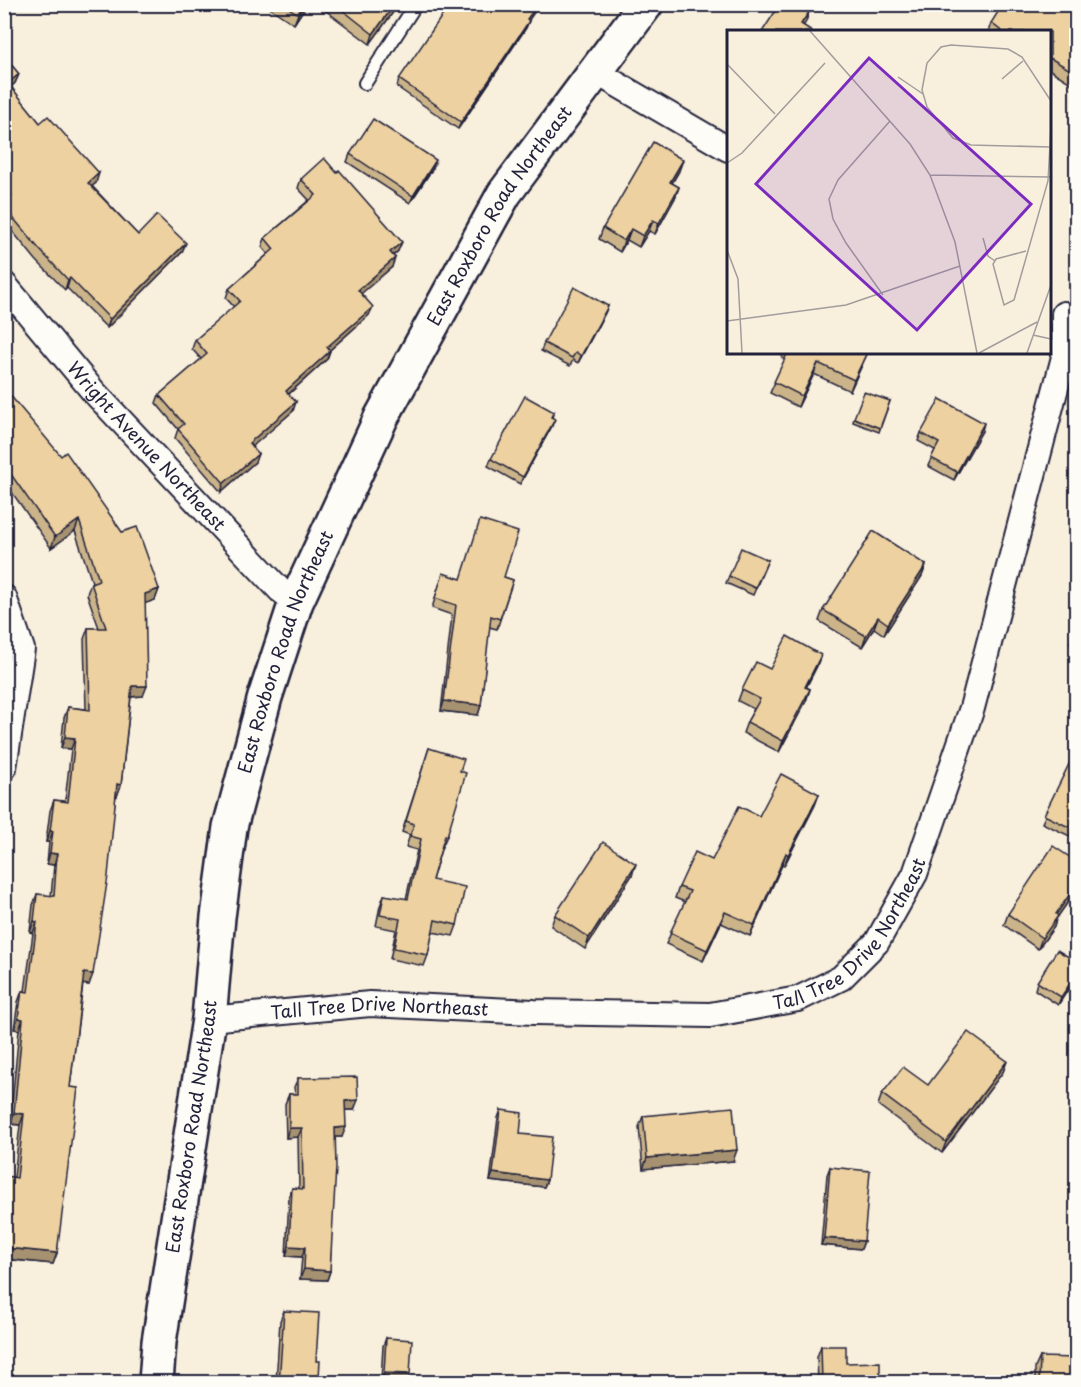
<svg xmlns="http://www.w3.org/2000/svg" width="1081" height="1387" viewBox="0 0 1081 1387" font-family="'Playpen Sans',sans-serif">
<style>
.lines{fill:none;stroke-linecap:round;stroke-linejoin:round}
.service-casing{stroke:#22223b;stroke-width:16}
.minor-casing{stroke:#22223b;stroke-width:28}
.secondary-casing{stroke:#22223b;stroke-width:38}
.service{stroke:#fdfcf7;stroke-width:12}
.minor{stroke:#fdfcf7;stroke-width:24}
.secondary{stroke:#fdfcf7;stroke-width:33}
.wall{fill:#ccb48a;stroke:#22223b;stroke-width:1.5}
.shaded-wall{fill:#a69271;stroke:#22223b;stroke-width:1.5}
.building{fill:#edd1a1;stroke:#22223b;stroke-width:1.5}
.labels{text-anchor:middle;stroke-width:4.5;stroke-linejoin:round;paint-order:stroke}
.street-label{font-size:18px;fill:#22223b;stroke:#fdfcf7}
.inset-road{fill:none;stroke:#a29d9c;stroke-width:1.5}
.view{fill:#7b2cbf;fill-opacity:0.15;stroke:#7b2cbf;stroke-width:3}
.inset-edge{fill:none;stroke:#22223b;stroke-width:3}
</style>
<rect width="100%" height="100%" fill="#f8efdd"/>
<filter id="ink" filterUnits="userSpaceOnUse"><feTurbulence type="fractalNoise" baseFrequency=".0167" numOctaves="2"/><feDisplacementMap in="SourceGraphic" scale="12" xChannelSelector="R" yChannelSelector="G"/><feConvolveMatrix kernelMatrix="1 2 1 2 8 2 1 2 1" color-interpolation-filters="sRGB"/></filter>
<g filter="url(#ink)">
<g class="lines">
<g class="service-casing">
<polyline id="service" points="365,83 416,4"/>
</g>
<g class="minor-casing">
<g id="minor">
<polyline points="596,72 728,149"/>
<path id="s1" d="M 4,284 L 93,391 L 280,590 L 296,602"/>
<polyline points="4,597 22,649 4,768"/>
<path id="s2" d="M 209,1019 L 370,1004 L 534,1012 L 710,1015 L 798,999 L 841,978 L 877,942 L 915,874 L 972,708 L 1064,357 L 1064,314"/>
</g>
</g>
<g class="secondary-casing">
<g id="secondary">
<path id="s3" d="M 156,1382 L 159,1342 L 209,1019 L 218,917 L 230,827 L 265,697 L 296,602 L 381,418 L 504,194 L 646,4"/>
</g>
</g>
<use href="#service" class="service"/>
<use href="#minor" class="minor"/>
<use href="#secondary" class="secondary"/>
</g>
<g class="wall">
<polygon points="264,4 307,4 294,24"/>
<polygon points="317,4 399,4 370,44"/>
<polygon points="1077,4 1077,87 1050,70 1050,32 988,32 991,23 1023,7"/>
<polygon points="529,21 526,28 458,129 397,87 399,79"/>
<polygon points="4,56 19,74 15,83 11,87 40,123 96,183 92,186 138,235 182,252 107,328 67,288 65,290 36,260 4,221 4,201 6,200 4,199"/>
<polygon points="350,154 433,168 410,203 347,162"/>
<polygon points="679,171 672,183 679,187 675,198 655,234 649,231 639,247 627,240 620,252 599,239 603,228"/>
<polygon points="301,179 398,251 393,256 392,267 361,293 369,315 330,350 327,359 289,394 293,411 252,446 255,462 221,492 175,438 178,429 156,403 159,395 201,359 192,349 195,340 234,307 226,298 229,289 268,254 262,247 265,238 309,200 298,188"/>
<polygon points="608,306 605,313 578,363 573,360 570,366 541,351 544,343"/>
<polygon points="784,352 868,352 850,391 814,374 798,407 770,393 785,360 782,358"/>
<polygon points="4,388 159,589 155,600 145,603 143,696 131,697 121,785 117,796 116,795 89,985 83,984 70,1087 57,1253 53,1264 4,1259 4,1176 14,1177 20,1125 10,1124 19,1030 14,1029 18,1002 22,991 25,991 33,933 30,932 33,905 37,894 51,896 54,865 47,864 49,842 46,842 50,811 54,800 65,801 71,749 61,748 64,718 68,707 86,709 84,639 88,628 99,628 87,594 91,583 92,582 75,531 51,548 4,481"/>
<polygon points="890,401 879,432 853,422 854,418"/>
<polygon points="554,412 552,417 552,426 520,484 488,466 491,459"/>
<polygon points="982,431 954,480 928,466 935,450 918,441 921,433"/>
<polygon points="768,560 753,595 726,583 729,576"/>
<polygon points="926,565 922,576 884,635 874,628 862,647 819,621 823,610"/>
<polygon points="504,577 513,580 497,629 489,627 481,705 478,715 441,711 452,615 432,608 440,583 460,579"/>
<polygon points="1077,618 1077,644 1070,643"/>
<polygon points="817,666 806,687 810,689 806,701 779,752 743,733 747,722 754,709 738,701 742,690 770,669"/>
<polygon points="429,748 460,771 447,836 442,847 442,846 432,880 457,925 453,936 432,932 428,955 424,966 390,959 396,930 376,926 380,906 384,895 406,899 417,850 406,847 410,835 402,832"/>
<polygon points="1077,748 1077,839 1076,839 1042,823"/>
<polygon points="819,794 815,805 784,866 782,865 750,936 721,923 703,961 666,944 685,902 675,898 679,887 712,860 759,816"/>
<polygon points="1077,862 1077,889 1056,919 1054,927 1038,949 1004,925 1008,914"/>
<polygon points="632,875 585,949 551,926 555,915"/>
<polygon points="1077,962 1077,976 1058,1005 1035,990 1037,982"/>
<polygon points="1007,1061 1003,1072 942,1153 878,1105 882,1094 928,1085"/>
<polygon points="298,1078 354,1110 345,1110 342,1137 335,1137 330,1271 327,1280 300,1279 302,1257 286,1256 289,1198 292,1188 299,1189 298,1137 286,1138 285,1104 289,1094 295,1094 294,1087"/>
<polygon points="501,1110 520,1134 547,1180 544,1187 490,1181 498,1118"/>
<polygon points="643,1116 733,1161 643,1169 639,1127"/>
<polygon points="830,1167 864,1241 861,1249 821,1245 827,1175"/>
<polygon points="284,1311 316,1361 319,1377 328,1383 276,1383 280,1321"/>
<polygon points="386,1338 407,1382 381,1381 383,1346"/>
<polygon points="821,1346 846,1363 880,1383 818,1383 817,1357"/>
<polygon points="1040,1357 1073,1382 1077,1383 1035,1383 1035,1368"/>
</g>
<g class="shaded-wall">
<polygon points="304,4 307,4 294,24 298,14"/>
<polygon points="395,4 399,4 370,44 373,34"/>
<polygon points="538,4 540,4 524,27 527,19"/>
<polygon points="809,12 806,22 799,32 801,24"/>
<polygon points="529,21 526,28 458,129 461,122"/>
<polygon points="19,74 15,83 4,92 8,83"/>
<polygon points="436,160 433,168 410,203 413,196"/>
<polygon points="683,160 679,171 666,193 670,182"/>
<polygon points="99,173 96,183 85,192 88,183"/>
<polygon points="679,187 675,198 655,234 659,223"/>
<polygon points="653,220 649,231 639,247 643,236"/>
<polygon points="631,229 627,240 620,252 624,241"/>
<polygon points="402,242 398,251 387,261 390,252"/>
<polygon points="186,243 182,252 107,328 110,319"/>
<polygon points="395,258 392,267 355,299 358,290"/>
<polygon points="70,278 67,288 65,290 68,280"/>
<polygon points="608,306 605,313 578,363 581,356"/>
<polygon points="373,307 369,315 323,356 327,347"/>
<polygon points="330,351 327,359 283,399 286,391"/>
<polygon points="867,352 868,352 850,391 854,380"/>
<polygon points="818,363 814,374 798,407 802,396"/>
<polygon points="296,402 293,411 246,452 249,443"/>
<polygon points="555,419 552,426 520,484 523,477"/>
<polygon points="984,423 982,431 954,480 957,472"/>
<polygon points="258,454 255,462 221,492 224,483"/>
<polygon points="8,470 4,481 4,473"/>
<polygon points="79,520 75,531 51,548 55,537"/>
<polygon points="926,565 922,576 884,635 888,624"/>
<polygon points="159,589 155,600 141,605 145,594"/>
<polygon points="878,617 874,628 862,647 866,636"/>
<polygon points="821,655 817,666 801,698 805,687"/>
<polygon points="132,686 147,686 143,696 128,697"/>
<polygon points="810,689 806,701 779,752 783,741"/>
<polygon points="444,701 481,705 478,715 441,711"/>
<polygon points="65,737 75,738 71,749 61,748"/>
<polygon points="117,784 121,785 117,796 113,795"/>
<polygon points="819,794 815,805 784,866 788,855"/>
<polygon points="50,831 53,831 49,842 46,842"/>
<polygon points="50,853 57,854 54,865 47,864"/>
<polygon points="786,853 782,865 750,936 754,925"/>
<polygon points="636,864 632,875 585,949 589,938"/>
<polygon points="1077,884 1077,889 1056,919 1054,927 1038,949 1042,938 1056,914"/>
<polygon points="725,912 721,923 703,961 707,950"/>
<polygon points="34,921 37,922 33,933 30,932"/>
<polygon points="84,973 93,974 89,985 80,984"/>
<polygon points="1077,973 1077,976 1058,1005 1061,997"/>
<polygon points="18,1018 23,1019 19,1030 14,1029"/>
<polygon points="1007,1061 1003,1072 942,1153 946,1142"/>
<polygon points="358,1100 354,1110 342,1110 345,1101"/>
<polygon points="14,1113 24,1114 20,1125 10,1124"/>
<polygon points="346,1127 342,1137 331,1137 335,1128"/>
<polygon points="289,1128 302,1128 298,1137 286,1138"/>
<polygon points="737,1150 733,1161 643,1169 647,1158"/>
<polygon points="493,1173 547,1180 544,1187 490,1181"/>
<polygon points="4,1229 8,1230 4,1240"/>
<polygon points="824,1238 864,1241 861,1249 821,1245"/>
<polygon points="289,1246 305,1247 302,1257 286,1256"/>
<polygon points="6,1248 57,1253 53,1264 4,1259 4,1253"/>
<polygon points="304,1269 330,1271 327,1280 300,1279"/>
<polygon points="384,1373 410,1374 407,1382 381,1381"/>
</g>
<g class="building">
<polygon points="283,4 304,4 298,14"/>
<polygon points="335,4 395,4 373,34"/>
<polygon points="450,4 538,4 527,19 529,21 461,122 399,79"/>
<polygon points="780,4 799,4 809,12 801,24 812,31 811,32 762,32"/>
<polygon points="1003,4 1019,4 1023,7 1025,4 1077,4 1077,32 1074,37 1077,38 1077,74 1050,58 1050,32 1003,32 991,23"/>
<polygon points="4,56 19,74 8,83 40,123 48,116 99,173 88,183 138,235 157,215 186,243 110,319 70,278 68,280 40,250 4,207 4,201 12,195 4,185"/>
<polygon points="373,119 436,160 413,196 350,154"/>
<polygon points="653,142 683,160 670,182 679,187 659,223 653,220 643,236 631,229 624,241 603,228"/>
<polygon points="324,158 337,173 339,170 402,242 390,252 395,258 358,290 373,307 327,347 330,351 286,391 296,402 249,443 258,454 224,483 178,429 184,424 159,395 207,354 195,340 240,301 229,289 274,249 265,238 316,195 301,179"/>
<polygon points="574,287 608,306 581,356 576,352 572,358 544,343"/>
<polygon points="788,352 867,352 854,380 818,363 802,396 774,382"/>
<polygon points="4,388 61,456 66,452 122,532 137,527 159,589 145,594 147,686 132,686 121,785 117,784 108,876 93,974 84,973 70,1087 78,1088 57,1253 6,1248 8,1230 4,1229 4,1176 17,1178 24,1114 14,1113 23,1019 18,1018 22,991 28,992 37,922 34,921 37,894 54,896 57,854 50,853 53,831 50,831 54,800 68,802 75,738 65,737 68,707 90,710 88,628 106,628 91,583 99,580 79,520 55,537 8,470 4,473"/>
<polygon points="864,392 890,401 880,428 854,418"/>
<polygon points="525,396 554,412 551,417 555,419 523,477 491,459"/>
<polygon points="940,399 984,423 957,472 931,458 939,443 921,433"/>
<polygon points="480,520 518,532 504,577 513,580 500,619 491,616 481,705 444,701 456,605 435,598 443,573 461,579"/>
<polygon points="873,531 926,565 888,624 878,617 866,636 823,610"/>
<polygon points="741,548 768,560 755,588 729,576"/>
<polygon points="1077,622 1077,633 1074,633"/>
<polygon points="787,636 821,655 805,687 810,689 783,741 747,722 760,699 742,690 756,662 770,669"/>
<polygon points="429,748 464,759 460,771 466,773 447,836 445,835 432,880 465,887 457,925 435,920 428,955 394,948 400,919 380,915 384,895 408,899 421,839 410,836 414,824 406,821"/>
<polygon points="1077,748 1077,831 1044,815"/>
<polygon points="781,774 819,794 788,855 786,853 754,925 725,912 707,950 670,933 690,891 679,887 695,852 712,860 739,806 759,816"/>
<polygon points="603,842 636,864 589,938 555,915"/>
<polygon points="1053,846 1077,862 1077,884 1056,914 1058,916 1042,938 1008,914"/>
<polygon points="1057,950 1077,962 1077,973 1061,997 1037,982"/>
<polygon points="968,1032 1007,1061 946,1142 882,1094 903,1067 928,1085"/>
<polygon points="357,1077 358,1100 345,1101 346,1127 335,1128 336,1167 330,1271 304,1269 305,1247 289,1246 292,1188 303,1189 302,1128 289,1128 289,1094 298,1094 298,1078"/>
<polygon points="733,1107 737,1150 647,1158 643,1116"/>
<polygon points="501,1110 522,1113 520,1134 552,1137 547,1180 493,1173"/>
<polygon points="830,1167 870,1171 864,1241 824,1238"/>
<polygon points="284,1311 319,1313 316,1361 320,1361 319,1377 329,1377 328,1383 279,1383"/>
<polygon points="386,1338 412,1340 410,1374 384,1373"/>
<polygon points="821,1346 846,1346 846,1363 880,1362 880,1383 822,1383"/>
<polygon points="1040,1357 1075,1358 1073,1382 1077,1383 1039,1383"/>
</g>
</g>
<g class="labels">
<g class="street-label">
<text dy="6" stroke="none"><textPath href="#s3" startOffset="1232">East Roxboro Road Northeast</textPath></text>
<text dy="6" stroke="none"><textPath href="#s1" startOffset="216">Wright Avenue Northeast</textPath></text>
<text dy="6" stroke="none"><textPath href="#s3" startOffset="744">East Roxboro Road Northeast</textPath></text>
<text dy="6" stroke="none"><textPath href="#s2" startOffset="675">Tall Tree Drive Northeast</textPath></text>
<text dy="6" stroke="none"><textPath href="#s2" startOffset="171">Tall Tree Drive Northeast</textPath></text>
<text dy="6" stroke="none"><textPath href="#s3" startOffset="258">East Roxboro Road Northeast</textPath></text>
</g>
</g>
<g transform="translate(727 30)">
<rect width="324" height="324" fill="#f8efdd"/>
<path class="inset-road" d="M 83,1 L 183,114 L 203,145 L 228,212 L 250,323M 0,34 L 48,84M 171,47 L 196,64M 275,49 L 296,31M 324,71 L 295,27 L 281,19 L 224,15 L 214,17 L 200,33 L 195,60 L 200,77 L 226,108 L 244,115 L 324,117M 0,133 L 15,123 L 98,33M 203,145 L 323,147M 256,208 L 261,226 L 268,231M 0,220 L 11,249 L 15,323M 299,221 L 269,229 L 266,234 L 277,275 L 287,270 L 321,151 L 324,95M 156,265 L 119,213 L 106,189 L 102,169 L 111,150 L 163,91M 0,291 L 119,275 L 233,236M 306,305 L 324,309M 252,323 L 310,292M 300,323 L 324,255"/>
<path class="view" d="M 142,28 L 304,174 L 190,300 L 29,154 Z"/>
<rect width="324" height="324" class="inset-edge"/>
</g>
<rect width="1081" height="1387" fill="none" stroke="#fdfcf7" stroke-width="24"/>
<rect x="12" y="12" width="1057" height="1363" fill="none" stroke="#22223b" stroke-width="2" filter="url(#ink)"/>
</svg>
